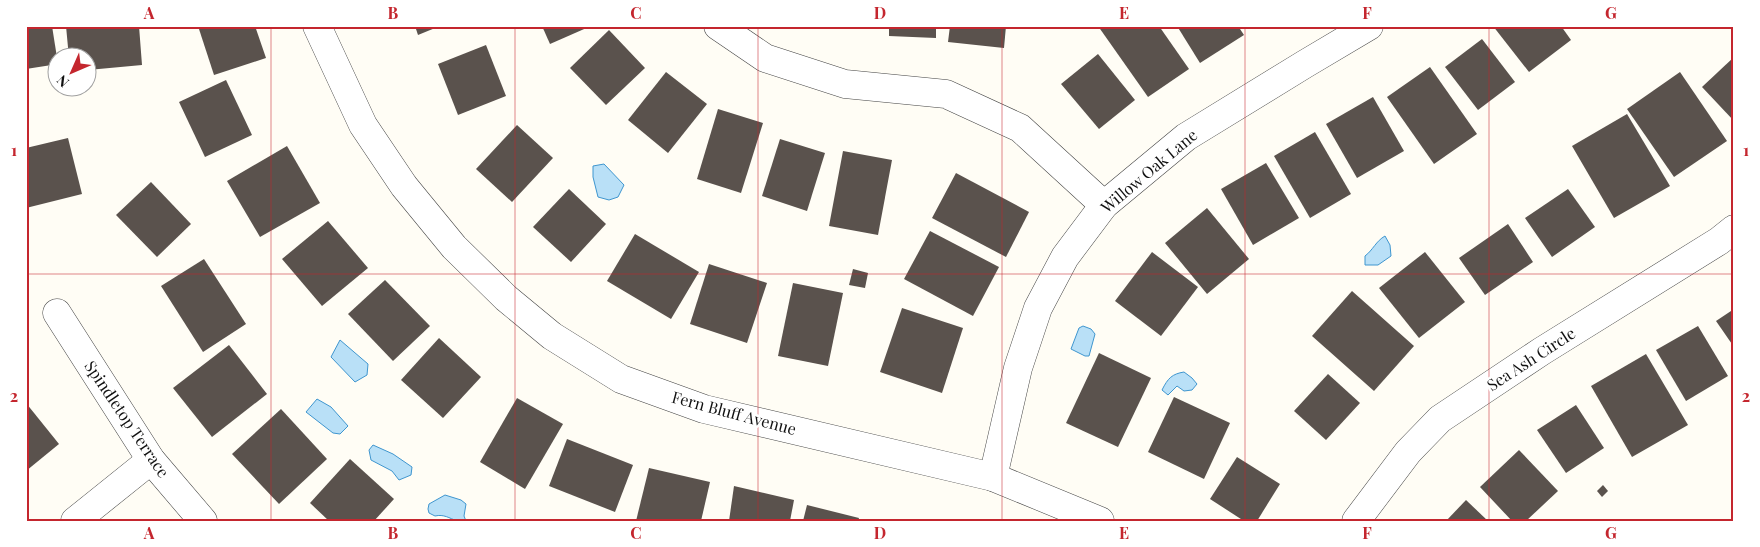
<svg xmlns="http://www.w3.org/2000/svg" width="1760" height="547" viewBox="0 0 1760 547" font-family="'Playfair Display',serif">
<style>
.water{fill:#b9e0f7;stroke:#3f96cf}
.building{fill:#5a524d}
.lines{fill:none;stroke-linecap:round;stroke-linejoin:round}
.minor-casing{stroke:#444;stroke-width:29}
.minor{stroke:#fff;stroke-width:28}
.grid{fill:none;stroke:#c4262e;stroke-width:1;stroke-opacity:0.55}
.labels{text-anchor:middle;stroke-width:5;stroke-linejoin:round;paint-order:stroke}
.street-label{font-size:16px;fill:#111;stroke:#fff}
.neatline{fill:none;stroke:#c4262e;stroke-width:2}
.grid-label{font-size:16px;text-anchor:middle;font-weight:bold;fill:#c4262e}
</style>
<rect width="100%" height="100%" fill="#fffdf5"/>
<g class="water">
<polygon points="604,164 624,185 618,197 609,200 598,197 593,177 593,166"/>
<path d="M 1385,236 L 1390,245 L 1391,256 L 1378,265 L 1365,265 L 1365,256 C 1373,250 1376,241 1385,236 Z"/>
<polygon points="1083,326 1091,329 1095,334 1089,356 1085,356 1071,349 1079,328"/>
<polygon points="340,340 368,364 367,375 355,382 331,357"/>
<path d="M 1184,372 L 1192,378 L 1197,384 L 1192,390 L 1184,391 L 1177,386 L 1168,395 L 1162,390 C 1168,378 1172,374 1184,372 Z"/>
<polygon points="317,399 331,407 348,426 340,434 333,433 306,412"/>
<polygon points="373,445 393,454 412,467 411,475 399,480 392,471 371,460 369,450"/>
<path d="M 445,495 L 461,500 L 466,504 L 464,516 L 466,521 C 463,521 460,522 457,521 C 449,518 444,514 435,516 L 429,513 L 428,509 L 429,504 Z"/>
</g>
<g class="building">
<polygon points="26,26 52,26 58,64 26,69"/>
<polygon points="66,26 139,26 142,65 88,70 88,58 69,58"/>
<polygon points="198,26 255,26 266,58 214,75"/>
<polygon points="415,26 440,26 418,35"/>
<polygon points="542,26 591,26 550,44"/>
<polygon points="889,26 936,26 936,38 889,36"/>
<polygon points="950,26 1006,26 1004,48 948,42"/>
<polygon points="1098,26 1159,26 1189,69 1148,97"/>
<polygon points="1177,26 1238,26 1244,35 1200,63"/>
<polygon points="1493,26 1561,26 1571,40 1529,72"/>
<polygon points="609,30 645,68 606,105 570,68"/>
<polygon points="1482,39 1515,82 1478,110 1445,67"/>
<polygon points="486,45 506,96 458,115 438,64"/>
<polygon points="1098,54 1135,100 1099,129 1061,84"/>
<polygon points="1734,57 1734,121 1702,87"/>
<polygon points="1430,67 1477,134 1434,164 1387,97"/>
<polygon points="666,72 707,104 668,153 628,120"/>
<polygon points="1680,72 1727,141 1674,177 1627,109"/>
<polygon points="226,80 252,135 205,157 179,102"/>
<polygon points="1373,97 1404,151 1357,178 1326,124"/>
<polygon points="718,109 763,123 741,193 697,179"/>
<polygon points="1627,114 1670,186 1614,218 1572,146"/>
<polygon points="517,125 553,158 512,202 476,169"/>
<polygon points="1315,132 1351,194 1310,218 1274,156"/>
<polygon points="68,138 82,194 26,208 26,148"/>
<polygon points="780,139 825,153 807,211 762,196"/>
<polygon points="287,146 320,203 260,237 227,181"/>
<polygon points="843,151 892,160 878,235 829,226"/>
<polygon points="1266,163 1299,218 1253,245 1221,189"/>
<polygon points="956,173 1029,212 1006,257 932,218"/>
<polygon points="151,182 191,224 157,257 116,215"/>
<polygon points="569,189 606,224 571,262 533,227"/>
<polygon points="1568,189 1595,227 1552,257 1525,218"/>
<polygon points="1207,208 1249,259 1207,294 1165,243"/>
<polygon points="328,221 368,268 322,306 282,259"/>
<polygon points="1508,224 1533,262 1485,295 1459,258"/>
<polygon points="930,231 999,267 973,316 904,279"/>
<polygon points="635,234 699,272 671,319 607,281"/>
<polygon points="1152,252 1198,287 1161,336 1115,301"/>
<polygon points="1425,252 1465,302 1419,338 1379,288"/>
<polygon points="204,259 246,324 203,352 161,286"/>
<polygon points="709,264 767,283 747,343 690,324"/>
<polygon points="853,269 868,273 865,288 849,285"/>
<polygon points="385,280 430,326 393,361 348,314"/>
<polygon points="793,283 843,293 828,366 778,356"/>
<polygon points="1352,291 1414,346 1374,391 1312,336"/>
<polygon points="902,308 963,328 942,393 880,372"/>
<polygon points="1734,309 1734,347 1716,321"/>
<polygon points="1698,326 1728,376 1686,401 1656,350"/>
<polygon points="439,338 481,377 443,418 401,380"/>
<polygon points="229,345 267,394 212,437 173,388"/>
<polygon points="1099,353 1151,378 1118,447 1066,423"/>
<polygon points="1646,354 1688,425 1632,457 1591,386"/>
<polygon points="1328,374 1360,403 1326,440 1294,411"/>
<polygon points="1174,397 1230,423 1204,479 1148,452"/>
<polygon points="517,398 563,424 525,489 480,462"/>
<polygon points="26,403 59,444 26,471"/>
<polygon points="1576,405 1604,448 1566,473 1537,430"/>
<polygon points="281,409 327,459 279,504 232,454"/>
<polygon points="567,439 633,465 615,512 549,486"/>
<polygon points="1519,450 1558,491 1526,521 1512,521 1480,487"/>
<polygon points="1237,457 1280,484 1257,521 1244,521 1210,499"/>
<polygon points="350,459 394,499 374,521 329,521 310,503"/>
<polygon points="649,468 710,482 701,521 636,521"/>
<polygon points="1603,485 1608,491 1602,497 1597,491"/>
<polygon points="734,486 794,500 790,521 729,521"/>
<polygon points="1466,500 1488,521 1446,521"/>
<polygon points="807,505 859,518 858,521 803,521"/>
</g>
<g class="lines">
<g class="minor-casing">
<g id="minor">
<polyline points="317,26 363,125 404,186 454,247 506,298 552,336 621,379 704,409 993,477 1100,521"/>
<polyline points="718,26 765,58 845,84 946,94 1020,128 1104,205"/>
<polyline points="57,313 151,460 203,521"/>
<polyline points="993,477 1018,368 1038,308 1065,257 1104,205 1186,137 1305,64 1369,26"/>
<polyline points="75,521 151,460"/>
<polyline points="1356,521 1408,452 1440,419 1542,351 1719,241 1734,229"/>
</g>
</g>
<use href="#minor" class="minor"/>
</g>
<path class="grid" d="M 271,26 L 271,521M 515,26 L 515,521M 758,26 L 758,521M 1002,26 L 1002,521M 1245,26 L 1245,521M 1489,26 L 1489,521M 26,274 L 1734,274"/>
<g class="labels">
<g class="street-label">
<text transform="translate(1149 171) rotate(-40)" y="6">Willow Oak Lane</text>
<text transform="translate(1531 359) rotate(-33)" y="6">Sea Ash Circle</text>
<text transform="translate(734 413) rotate(15)" y="6">Fern Bluff Avenue</text>
<text transform="translate(127 419) rotate(56)" y="6">Spindletop Terrace</text>
</g>
</g>
<rect width="1760" height="547" fill="none" stroke="#ffffff" stroke-width="55"/>
<g transform="translate(72 72) rotate(225)"><circle r="24" fill="#ffffff" stroke="#a0a0a0"/>
<path d="M0-4L9 19L0 12L-9 19Z" fill="#c4262e"/>
<text y="-8" font-size="14" font-weight="bold" text-anchor="middle" fill="#111111">N</text>
</g>
<rect x="28" y="28" width="1704" height="492" class="neatline"/>
<g class="grid-label">
<text x="149" y="19">A</text>
<text x="393" y="19">B</text>
<text x="636" y="19">C</text>
<text x="880" y="19">D</text>
<text x="1124" y="19">E</text>
<text x="1367" y="19">F</text>
<text x="1611" y="19">G</text>
<text x="14" y="156">1</text>
<text x="1746" y="156">1</text>
<text x="14" y="402">2</text>
<text x="1746" y="402">2</text>
<text x="149" y="539">A</text>
<text x="393" y="539">B</text>
<text x="636" y="539">C</text>
<text x="880" y="539">D</text>
<text x="1124" y="539">E</text>
<text x="1367" y="539">F</text>
<text x="1611" y="539">G</text>
</g>
</svg>
